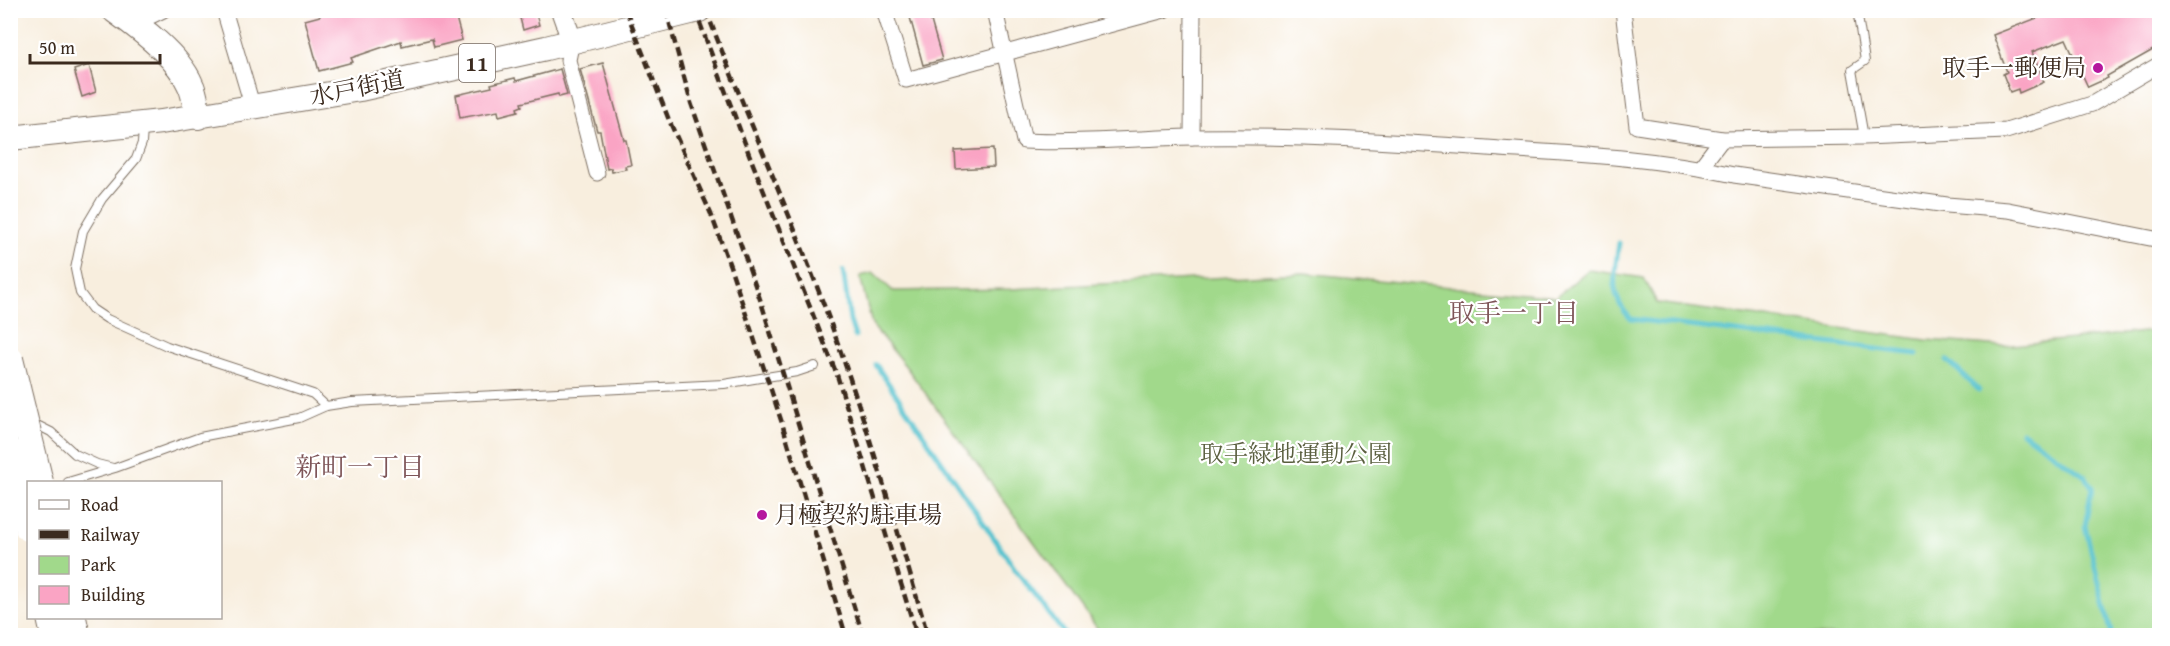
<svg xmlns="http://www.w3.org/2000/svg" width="2170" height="646" viewBox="0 0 2170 646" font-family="'Gentium Book Plus','Noto Serif JP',serif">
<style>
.green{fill:#a1d98b;stroke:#6e8254;stroke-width:1.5}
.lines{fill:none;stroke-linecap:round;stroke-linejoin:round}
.stream{stroke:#57c3cf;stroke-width:5}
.building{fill:#faa4c4}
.service-casing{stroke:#7d6f61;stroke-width:10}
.minor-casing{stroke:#7d6f61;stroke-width:17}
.tertiary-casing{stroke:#7d6f61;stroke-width:22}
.primary-casing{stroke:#7d6f61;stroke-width:26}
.trunk-casing{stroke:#7d6f61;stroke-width:28}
.service{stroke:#fff;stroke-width:8}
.minor{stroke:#fff;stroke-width:15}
.tertiary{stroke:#fff;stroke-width:20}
.primary{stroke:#fff;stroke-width:24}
.trunk{stroke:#fff;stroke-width:26}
.rail{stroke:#3b2a1e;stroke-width:4.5;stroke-dasharray:9 4.5;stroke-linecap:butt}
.trunk-bridge-casing{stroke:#7d6f61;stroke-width:28;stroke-linecap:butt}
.trunk-bridge{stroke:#fff;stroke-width:26}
.poi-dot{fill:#b5179e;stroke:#fff;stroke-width:2}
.labels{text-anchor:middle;stroke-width:4.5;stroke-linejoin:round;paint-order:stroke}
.shield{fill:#fff;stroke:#766a62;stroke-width:1.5}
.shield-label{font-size:22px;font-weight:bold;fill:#3b2a1e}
.poi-label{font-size:24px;fill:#3b2a1e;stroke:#fff;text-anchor:end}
.street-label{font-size:24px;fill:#3b2a1e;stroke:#fff}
.park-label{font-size:24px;fill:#5a5f3f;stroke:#fff}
.neighbourhood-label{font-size:26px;fill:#7e5558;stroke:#fff}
</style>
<rect width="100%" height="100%" fill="#fff"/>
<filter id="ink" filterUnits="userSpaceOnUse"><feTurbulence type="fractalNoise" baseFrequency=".0167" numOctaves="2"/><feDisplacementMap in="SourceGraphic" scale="12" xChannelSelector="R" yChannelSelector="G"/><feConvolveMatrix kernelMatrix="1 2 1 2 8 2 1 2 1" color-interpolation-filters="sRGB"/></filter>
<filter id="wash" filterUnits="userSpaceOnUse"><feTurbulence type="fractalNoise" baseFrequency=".008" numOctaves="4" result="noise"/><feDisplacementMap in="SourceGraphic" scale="24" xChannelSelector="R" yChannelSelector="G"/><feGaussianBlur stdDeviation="1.35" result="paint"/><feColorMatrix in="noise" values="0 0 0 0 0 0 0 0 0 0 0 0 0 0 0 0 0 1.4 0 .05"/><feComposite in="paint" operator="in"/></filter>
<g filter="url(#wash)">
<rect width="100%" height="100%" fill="#f8eede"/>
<polygon class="green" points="1588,270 1644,278 1657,303 1926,340 2003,346 2144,332 2159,332 2159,635 1102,635 907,368 872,325 860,276 873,273 893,291 1011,289 1303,273 1556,297"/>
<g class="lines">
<g class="stream">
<path d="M 1619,243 C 1615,274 1607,294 1631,319 L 1917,354"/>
<polyline points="843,271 850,321 855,336"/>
<polyline points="1947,360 1979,390"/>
<polyline points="876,365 1015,569 1066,636"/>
<polyline points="2022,432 2086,477 2092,487 2085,526 2112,636"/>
</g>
</g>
<g id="blocks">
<g class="building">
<polygon points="319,10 454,10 462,40 434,47 432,39 402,46 401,41 351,58 353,62 319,71 305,20 320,16"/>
<polygon points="518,10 535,10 539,25 523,30"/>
<polygon points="908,10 928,10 942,60 923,65"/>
<polygon points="2058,10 2150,10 2160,24 2160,46 2107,76 2108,78 2088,87 2066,39 2032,52 2044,82 2019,93 2018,89 2010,92 2003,74 2007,72 1993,35"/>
<polygon points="603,63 624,140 626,140 631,165 625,166 626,169 612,172 611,168 607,169 600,131 597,131 580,69"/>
<polygon points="89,65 96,92 82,97 74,70"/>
<polygon points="560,69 567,95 559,97 558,94 521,103 522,106 517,108 518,111 499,116 498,111 460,118 456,95 492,87 491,84 515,78 516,81"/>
<polygon points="993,149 994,167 956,169 955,151"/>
</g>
</g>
</g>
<g filter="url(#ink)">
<use href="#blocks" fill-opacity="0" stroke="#7d6f61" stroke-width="1.5"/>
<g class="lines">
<g class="service-casing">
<g id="service">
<polyline points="1857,10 1865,61 1852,70 1864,137"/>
<polyline points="143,129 142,143 136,159 102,199 83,231 75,269 80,293 92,309 107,319 167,346 313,394 326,406"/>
<polyline points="33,423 51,432 75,454 97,464 113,468"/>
<polyline points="68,482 115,468 200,437 299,418 326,406 352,402 724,384 797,372 815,366"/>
</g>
</g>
<g class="minor-casing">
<g id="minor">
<polyline points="224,10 253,108"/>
<polyline points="884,10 906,80 1164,10"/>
<path d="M 995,10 L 1024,141 C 1080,144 1136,138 1192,137 C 1295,135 1397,142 1500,149 C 1578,154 1657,158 1734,175 L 1947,205 L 2008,210 L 2160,240"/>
<polyline points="1623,10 1637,126 1722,139 1864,137 2006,131 2092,104 2160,64"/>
<polyline points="134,24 163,10"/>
<polyline points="572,41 568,60 597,173"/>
<polyline points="1192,137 1193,10"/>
<polyline points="1700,168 1722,139"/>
</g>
</g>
<g class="tertiary-casing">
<polyline id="tertiary" points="561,10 572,41"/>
</g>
<g class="primary-casing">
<polyline id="primary" points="10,138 161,122 360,89 546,48 699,10"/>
</g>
<g class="trunk-casing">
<g id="trunk">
<path d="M 115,10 C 139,27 178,56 190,84 C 195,93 196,106 198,116"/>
<polyline points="50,618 54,636"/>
<polyline points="73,618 77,636"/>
</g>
</g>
<use href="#service" class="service"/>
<use href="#minor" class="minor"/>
<use href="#tertiary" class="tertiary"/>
<use href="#primary" class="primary"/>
<use href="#trunk" class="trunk"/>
<g class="rail">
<polyline points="626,10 669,120 711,214 730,266 782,423 846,636"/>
<polyline points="666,10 691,103 762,305 863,636"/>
<polyline points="695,10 749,154 837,375 917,636"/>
<path d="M 706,10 C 752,131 806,248 847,370 C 877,458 902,547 928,636"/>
</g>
<g class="trunk-bridge-casing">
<g id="trunk-bridge">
<polyline points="10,359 40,482"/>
<polyline points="10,452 28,528"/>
</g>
</g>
<use href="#trunk-bridge" class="trunk-bridge"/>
</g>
</g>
<g class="poi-dot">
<circle cx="2098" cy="68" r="6"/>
<circle cx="762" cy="515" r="6"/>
</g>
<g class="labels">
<rect class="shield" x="459" y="44" width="36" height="38" rx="4.5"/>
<g class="shield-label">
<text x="477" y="71">11</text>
</g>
<g class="poi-label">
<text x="2086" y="76">取手一郵便局</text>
<text x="774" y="523" text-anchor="start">月極契約駐車場</text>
</g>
<g class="street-label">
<text transform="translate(357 88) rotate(-11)" y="8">水戸街道</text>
</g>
<g class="park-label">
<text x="1296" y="462">取手緑地運動公園</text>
</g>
<g class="neighbourhood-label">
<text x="1514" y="322">取手一丁目</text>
<text x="360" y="476">新町一丁目</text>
</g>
</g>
<rect width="2170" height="646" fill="none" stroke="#fff" stroke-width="36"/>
<rect x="27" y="481" width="195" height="138" fill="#ffffff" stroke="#b1aaa5" stroke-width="1.5"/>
<rect x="39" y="500" width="30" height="9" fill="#ffffff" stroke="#b1aaa5" stroke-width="1.5"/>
<text x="81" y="511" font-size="18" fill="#3b2a1e">Road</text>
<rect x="39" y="530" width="30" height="9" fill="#3b2a1e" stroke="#b1aaa5" stroke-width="1.5"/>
<text x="81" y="541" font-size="18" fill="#3b2a1e">Railway</text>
<rect x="39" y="556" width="30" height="18" fill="#a1d98b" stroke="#b1aaa5" stroke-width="1.5"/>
<text x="81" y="571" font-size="18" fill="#3b2a1e">Park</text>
<rect x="39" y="586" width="30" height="18" fill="#faa4c4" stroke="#b1aaa5" stroke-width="1.5"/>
<text x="81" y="601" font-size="18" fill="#3b2a1e">Building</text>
<path d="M30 54v9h130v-9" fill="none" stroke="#3b2a1e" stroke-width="3"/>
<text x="39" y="54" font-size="18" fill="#3b2a1e" stroke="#ffffff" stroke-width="4.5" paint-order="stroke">50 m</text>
</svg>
